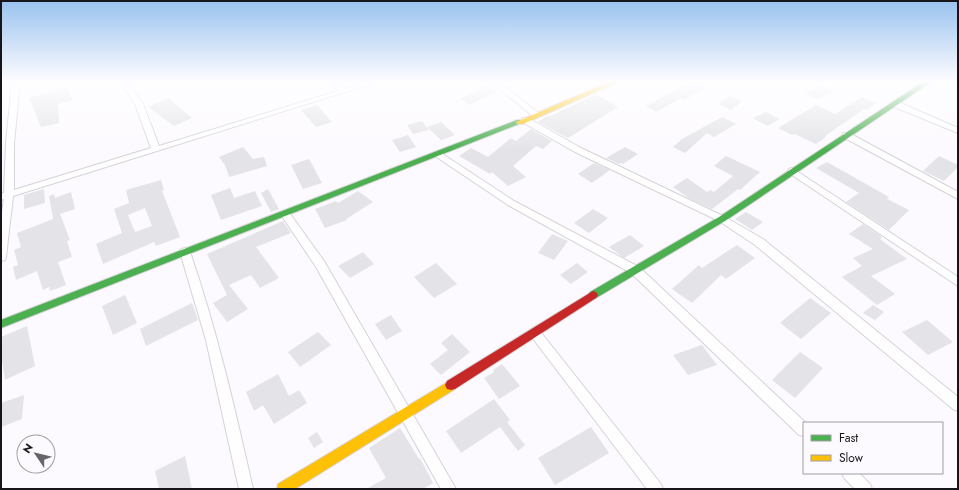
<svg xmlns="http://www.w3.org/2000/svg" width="959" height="490" viewBox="0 0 959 490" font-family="Jost,sans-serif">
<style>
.building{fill:#e4e3e7;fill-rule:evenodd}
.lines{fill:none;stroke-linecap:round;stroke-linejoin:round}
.street-casing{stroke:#d5d3d8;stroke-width:2}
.fast-casing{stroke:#d5d3d8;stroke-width:2}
.slow-casing{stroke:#d5d3d8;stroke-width:2}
.jam-casing{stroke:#d5d3d8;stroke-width:2}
.street{fill:#fffeff;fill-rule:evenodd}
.fast{fill:#4caf50;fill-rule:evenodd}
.slow{fill:#ffc107;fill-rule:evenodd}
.jam{fill:#c62828;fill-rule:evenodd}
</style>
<rect width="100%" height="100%" fill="#fcfafe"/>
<g class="building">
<polygon points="690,82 697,82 707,87 684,100 681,98 656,112 646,106"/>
<polygon points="822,85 834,91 817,99 805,93"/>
<polygon points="487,86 497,91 470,105 460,99"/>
<polygon points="66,87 73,100 58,104 59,123 41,127 29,98"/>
<polygon points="596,94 618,107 568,138 538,122 545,117 551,116"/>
<polygon points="729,96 742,101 731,110 718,104"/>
<polygon points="862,97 876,103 866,110 864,109 825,136 826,137 816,144 795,134 792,135 778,128 816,105 835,114"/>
<polygon points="168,98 192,118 174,126 148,107"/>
<polygon points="317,105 332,122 316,127 301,110"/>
<polygon points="766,112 780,119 767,126 753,118"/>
<polygon points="722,117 736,124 714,137 707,133 685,153 673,147 682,139"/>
<polygon points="422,121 429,130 413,134 407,125"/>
<polygon points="441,122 455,135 441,140 427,127"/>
<polygon points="531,129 552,141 543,149 536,146 513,166 526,177 508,186 492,172 490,174 459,156 471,148 488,157 511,138 516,141"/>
<polygon points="408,135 416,147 400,152 392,140"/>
<polygon points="243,147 253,159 264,157 267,166 229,177 225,165 219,157"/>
<polygon points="625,147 638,154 623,164 621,163 619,164 606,158"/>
<polygon points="726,156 760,172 740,190 738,189 712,209 690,199 673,187 687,178 707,192 710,190 714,192 733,176 714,166"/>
<polygon points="939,156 958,165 958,167 944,181 923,171"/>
<polygon points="309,159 322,183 303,189 291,165"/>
<polygon points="827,162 889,197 887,199 909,210 889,230 846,202 859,193 816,168"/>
<polygon points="594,163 610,170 592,183 578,174"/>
<path d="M 161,180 L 164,190 L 162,191 L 180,237 L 156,246 L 154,242 L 103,264 L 96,244 L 122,233 L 114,209 L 129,203 L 126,190 ZM 145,208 L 152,226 L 135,232 L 128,215 Z"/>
<polygon points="230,188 234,198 255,191 262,206 221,220 211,195"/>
<polygon points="44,189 45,203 24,209 24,195"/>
<polygon points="268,189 279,209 271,212 261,193"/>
<polygon points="358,191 373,202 346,219 347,220 325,228 315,209 336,201 338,203"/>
<polygon points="71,192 75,209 60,214 70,240 67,241 72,257 58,262 66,285 50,291 49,287 43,290 37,271 16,280 13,267 18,265 14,250 21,247 17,233 53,219 49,196 54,194 55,198"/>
<polygon points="593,209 608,218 589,233 574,223"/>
<polygon points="746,212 763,222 752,230 735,219"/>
<polygon points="283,221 291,233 256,247 279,278 260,288 251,275 229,285 248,309 227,322 213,303 227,295 207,254"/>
<polygon points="863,224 882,237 880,239 907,259 871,276 895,294 877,305 842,277 862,266 853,258 873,249 849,234"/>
<polygon points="552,234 568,241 554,260 538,253"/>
<polygon points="630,235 644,246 624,258 609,247"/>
<polygon points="737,245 755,258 726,279 721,275 692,303 672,289 699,265 702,268"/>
<polygon points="363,252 374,264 350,278 338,266"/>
<polygon points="436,263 457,284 434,298 414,277"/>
<polygon points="577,263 588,272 571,284 560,275"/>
<polygon points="125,295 137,323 113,335 102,306"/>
<polygon points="810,298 831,313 801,339 780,323"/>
<polygon points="192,303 198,320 146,346 140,329"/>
<polygon points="873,305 884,312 875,320 863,313"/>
<polygon points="391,315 402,331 386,340 375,324"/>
<polygon points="927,320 953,342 928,355 902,332"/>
<polygon points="27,326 35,366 5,380 1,353 1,337"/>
<polygon points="318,332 331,345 300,367 288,352"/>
<polygon points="452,334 470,352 441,375 430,364 448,350 441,343"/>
<polygon points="702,345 717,365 688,375 673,355"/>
<polygon points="800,352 823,368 795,398 772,380"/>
<polygon points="502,364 520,386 499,399 484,378 494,372 493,370"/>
<polygon points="278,374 289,396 299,390 307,403 274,424 263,405 254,411 246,392"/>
<polygon points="24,395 22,419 1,427 1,403"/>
<polygon points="494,399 510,420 507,422 525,445 518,451 500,427 461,453 446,431"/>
<polygon points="591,427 609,453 555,485 538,458"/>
<polygon points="400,428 419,459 420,458 433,483 423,489 366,489 386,478 369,448"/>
<polygon points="317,432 323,442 314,448 308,438"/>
<polygon points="185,456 192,489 159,489 155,471"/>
</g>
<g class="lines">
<g class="street-casing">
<g id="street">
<polygon points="12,82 20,82 14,143 14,190 151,148 135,104 120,82 127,82 143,104 159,146 338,91 332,82 339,82 344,89 365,82 377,82 13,196 6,257 5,260 1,261 1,219 4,199 1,200 1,194 4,193 6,143"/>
<polygon points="491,82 499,82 541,115 537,117 534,117"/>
<polygon points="594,82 602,82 609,87 605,89"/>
<polygon points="892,102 898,102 958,128 958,133 892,106"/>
<polygon points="522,118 528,118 581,148 725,217 763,239 958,397 958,411 953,409 755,245 719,221 575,152 522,122"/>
<polygon points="843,133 849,133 958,192 958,199 843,137"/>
<polygon points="438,151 514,201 639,267 806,423 804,423 804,436 799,435 631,273 508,205 435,156 434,154 435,152"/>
<polygon points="792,168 958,277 958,286 789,173 788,171 789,169"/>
<polygon points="285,210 288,211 324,261 456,489 441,489 316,267 280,213"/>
<path d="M 185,248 L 189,249 L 190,252 C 217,330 235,409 253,489 L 239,489 L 206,340 L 180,252 L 181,249 Z"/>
<polygon points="535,328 539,330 661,484 663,489 647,489 531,336 529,333 531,330"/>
<polygon points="842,473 859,473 870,484 872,489 855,489 844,478"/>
</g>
</g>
<g class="fast-casing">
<g id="fast">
<polygon points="923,82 931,82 725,221 596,298 593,299 590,298 588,295 590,292 719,217"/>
<polygon points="517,120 523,120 524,122 1,328 1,320"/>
</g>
</g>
<g class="slow-casing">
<g id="slow">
<polygon points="609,82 618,82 523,124 517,124 516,122"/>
<polygon points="451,380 455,381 457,385 455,389 295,489 277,489 278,484"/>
</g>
</g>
<g class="jam-casing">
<polygon id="jam" points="593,291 596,292 598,295 596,298 455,389 451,390 447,389 445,385 447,381"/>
</g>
<use href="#street" class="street"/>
<use href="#fast" class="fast"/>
<use href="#slow" class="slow"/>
<use href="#jam" class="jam"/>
</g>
<linearGradient id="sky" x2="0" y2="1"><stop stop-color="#99c2ef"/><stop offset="0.54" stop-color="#fefdff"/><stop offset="1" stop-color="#fefdff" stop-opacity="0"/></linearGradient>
<rect width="959" height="151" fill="url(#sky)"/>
<rect width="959" height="490" fill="none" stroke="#17151a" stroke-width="4"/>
<rect x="803" y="422" width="140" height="52" fill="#fcf9ff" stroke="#a09ea3"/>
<rect x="811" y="435" width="20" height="6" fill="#4caf50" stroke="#a09ea3"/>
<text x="839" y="442" font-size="12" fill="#17151a">Fast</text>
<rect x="811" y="455" width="20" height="6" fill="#ffc107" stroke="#a09ea3"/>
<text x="839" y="462" font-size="12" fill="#17151a">Slow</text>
<g transform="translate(36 454) rotate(305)"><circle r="19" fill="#fcf9ff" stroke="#a09ea3"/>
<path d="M0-3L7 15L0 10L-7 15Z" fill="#67656a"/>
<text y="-6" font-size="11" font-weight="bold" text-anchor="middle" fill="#17151a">N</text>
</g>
</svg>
